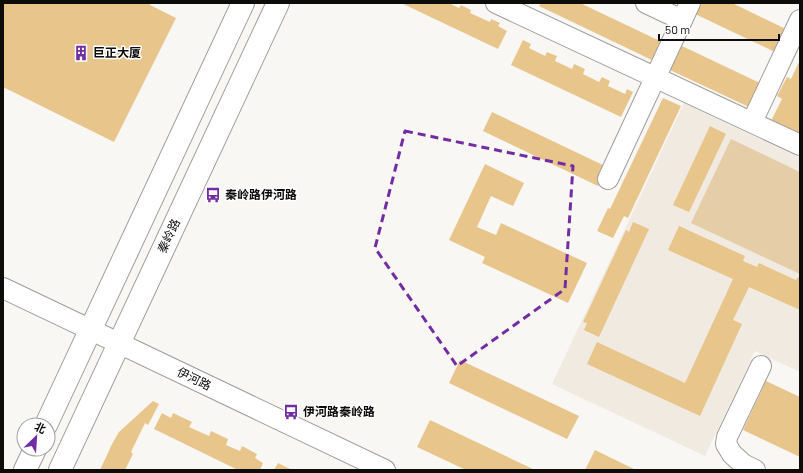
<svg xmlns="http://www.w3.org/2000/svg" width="803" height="473" viewBox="0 0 803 473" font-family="Barlow,'Noto Sans SC',sans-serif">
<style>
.built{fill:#f0eae1}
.pitch{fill:#e4cda7}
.building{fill:#e8c58b}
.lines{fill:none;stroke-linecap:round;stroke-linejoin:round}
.minor-casing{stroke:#a09e9b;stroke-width:22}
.major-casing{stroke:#a09e9b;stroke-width:24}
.minor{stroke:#fff;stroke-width:20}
.major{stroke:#fff;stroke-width:22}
.marked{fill:none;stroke:#712da1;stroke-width:3;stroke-dasharray:8 5;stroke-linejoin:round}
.labels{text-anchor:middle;stroke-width:3;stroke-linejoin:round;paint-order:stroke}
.poi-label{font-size:12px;font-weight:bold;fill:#0c0c0b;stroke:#fff;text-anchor:start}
.street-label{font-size:12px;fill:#0c0c0b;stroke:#fff}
</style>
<rect width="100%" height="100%" fill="#f8f7f4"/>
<polygon class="built" points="684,103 800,158 800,372 755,351 705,456 552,384"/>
<polygon class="pitch" points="731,139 800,172 800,274 691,223"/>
<g class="building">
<polygon points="3,3 151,3 150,5 176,18 114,142 3,87"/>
<polygon points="401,3 449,3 459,8 461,5 471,10 470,13 490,22 491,19 500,23 498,26 507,31 498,49"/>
<polygon points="541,3 580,3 662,42 654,61 539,6"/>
<polygon points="700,3 732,3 786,29 775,52 695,14"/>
<polygon points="523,40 531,44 529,48 545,56 547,52 557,56 555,61 572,69 574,64 585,69 583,74 599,82 602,77 610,81 608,86 625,94 627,89 633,92 621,117 511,65"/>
<polygon points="682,46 762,84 751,108 670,70"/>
<polygon points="800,60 800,134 771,121 782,99 777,96 787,77 791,79"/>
<polygon points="663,98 681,106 628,218 624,216 613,238 597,231 608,208 610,209"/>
<polygon points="492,112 607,167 598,186 483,131"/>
<polygon points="710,126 726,134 689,212 673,205"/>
<polygon points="485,164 524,183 513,206 491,196 477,227 496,235 501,223 587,263 568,303 482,263 485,257 449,240"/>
<polygon points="633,222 649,229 599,337 584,330 587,323 583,322 626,230 629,232"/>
<polygon points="679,226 745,256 743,261 757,267 759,263 796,280 798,277 800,278 800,310 749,287 733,320 742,324 700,416 587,364 597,342 685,383 733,279 668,250"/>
<polygon points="460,360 579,416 567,439 449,383"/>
<polygon points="766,381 800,397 800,457 743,430"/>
<polygon points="153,401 159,404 148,425 145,423 131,452 133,454 125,470 100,470 112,444 119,432"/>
<polygon points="162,413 171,418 173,413 192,422 189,427 209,436 211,431 228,439 226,445 240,451 242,446 257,454 255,458 263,463 260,470 238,470 154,429"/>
<polygon points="430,420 535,470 466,470 417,447"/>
<polygon points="595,450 597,451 636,470 585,470"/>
<polygon points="278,463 292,470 274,470"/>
</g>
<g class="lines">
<g class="minor-casing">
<g id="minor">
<polyline points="496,3 800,145"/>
<polyline points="646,3 682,20"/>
<polyline points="752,122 800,20"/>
<polyline points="608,179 690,3"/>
<polyline points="3,288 385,470"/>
<polyline points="755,470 743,464 732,454 726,444 727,437 761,366"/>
</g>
</g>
<g class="major-casing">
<g id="major">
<polyline points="46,425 243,3"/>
<polyline points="25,470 35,449"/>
<polyline points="60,470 278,3"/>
</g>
</g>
<use href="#minor" class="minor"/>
<use href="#major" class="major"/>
</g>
<path class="marked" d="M 405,131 L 573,166 L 565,289 L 457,366 L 375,248 Z"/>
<defs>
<g id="building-bare" transform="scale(1.2)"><path d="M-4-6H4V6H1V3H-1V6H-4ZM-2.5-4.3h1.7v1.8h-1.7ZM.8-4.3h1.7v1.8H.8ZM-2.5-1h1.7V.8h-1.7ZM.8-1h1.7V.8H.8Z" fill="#712da1" stroke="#fff" stroke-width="2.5" paint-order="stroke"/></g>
<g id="bus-bare" transform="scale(1.2)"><path d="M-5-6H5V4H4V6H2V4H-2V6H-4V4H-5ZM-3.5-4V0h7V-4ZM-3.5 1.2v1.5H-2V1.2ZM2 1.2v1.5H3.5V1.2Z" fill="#712da1" stroke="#fff" stroke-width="2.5" paint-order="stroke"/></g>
</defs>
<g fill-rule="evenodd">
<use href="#building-bare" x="81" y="53"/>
<use href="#bus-bare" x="213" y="195"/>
<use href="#bus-bare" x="291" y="412"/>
</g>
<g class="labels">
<g class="poi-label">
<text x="93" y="57">巨正大厦</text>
<text x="225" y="199">秦岭路伊河路</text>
<text x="303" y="416">伊河路秦岭路</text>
</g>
<g class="street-label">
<text transform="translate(169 236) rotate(-65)" y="4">秦岭路</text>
<text transform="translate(194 379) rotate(26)" y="4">伊河路</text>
</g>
</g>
<rect width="803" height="473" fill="none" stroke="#0c0c0b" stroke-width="8"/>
<g transform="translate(36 437) rotate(25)"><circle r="19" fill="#ffffff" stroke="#9e9e9d"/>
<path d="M0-3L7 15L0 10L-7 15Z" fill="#712da1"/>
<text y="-6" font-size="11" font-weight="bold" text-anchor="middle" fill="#0c0c0b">北</text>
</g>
<path d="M659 34v6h120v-6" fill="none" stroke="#0c0c0b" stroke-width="2"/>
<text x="665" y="34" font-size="12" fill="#0c0c0b" stroke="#ffffff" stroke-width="3" paint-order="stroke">50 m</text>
</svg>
